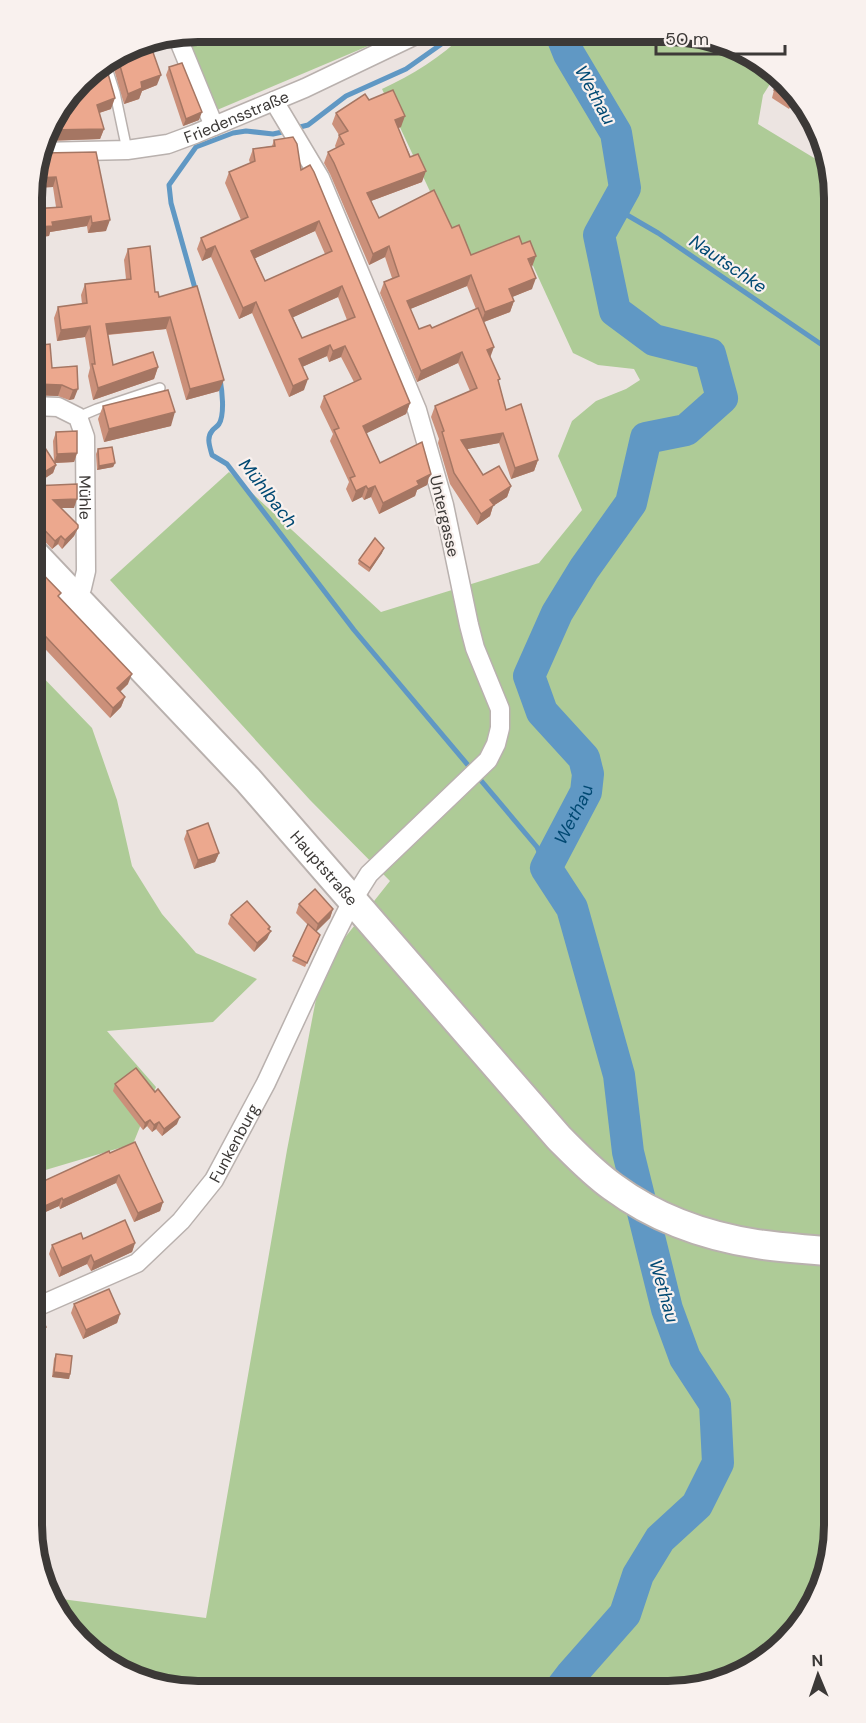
<svg xmlns="http://www.w3.org/2000/svg" width="866" height="1723" viewBox="0 0 866 1723" font-family="'DM Sans',sans-serif">
<style>
.green{fill:#aecb97}
.lines{fill:none;stroke-linecap:round;stroke-linejoin:round}
.stream{stroke:#6098c4;stroke-width:5}
.river{stroke:#6098c4;stroke-width:32}
.service-casing{stroke:#b9b1ae;stroke-width:12}
.minor-casing{stroke:#b9b1ae;stroke-width:21}
.primary-casing{stroke:#b9b1ae;stroke-width:32}
.service{stroke:#fff;stroke-width:9}
.minor{stroke:#fff;stroke-width:18}
.primary{stroke:#fff;stroke-width:28}
.wall{fill:#cb907a;fill-rule:evenodd}
.shaded-wall{fill:#a57663}
.building{fill:#eca88e;stroke:#a57663;stroke-width:1.5;fill-rule:evenodd}
.labels{text-anchor:middle;stroke-width:4.5;stroke-linejoin:round;paint-order:stroke}
.street-label{font-size:16px;fill:#3c3937;stroke:#f9f1ee}
.water-label{font-size:18px;font-style:italic;fill:#004973;stroke:#f9f1ee}
.rim{fill:none;stroke:#3c3937;stroke-width:8}
</style>
<rect width="100%" height="100%" fill="#ece4e1"/>
<g class="green">
<polygon points="198,32 399,33 217,110 185,34"/>
<path d="M 465,33 L 700,35 L 777,73 L 763,95 L 758,124 L 829,167 L 834,198 L 834,1536 L 800,1626 L 721,1683 L 668,1691 L 176,1690 L 89,1650 L 54,1598 L 206,1618 L 287,1150 L 316,999 L 343,940 L 390,881 L 310,800 L 110,580 L 229,472 L 381,612 L 539,563 L 582,510 L 558,456 L 572,421 L 596,401 L 626,389 L 640,380 L 634,369 L 598,365 L 573,353 L 524,246 L 464,264 L 382,89 C 412,75 442,57 465,33 Z"/>
<polygon points="32,666 92,728 117,800 132,866 162,914 196,953 257,979 213,1022 107,1031 156,1087 133,1144 32,1174"/>
</g>
<g class="lines">
<g class="stream">
<polyline points="296,128 308,125 346,96 406,69 450,38 455,33"/>
<polyline points="625,188 627,215 658,233 834,353"/>
<polyline points="196,292 171,203 169,185 196,147 233,133 246,131 273,134 287,131"/>
<path d="M 220,379 C 222,390 225,414 219,424 C 217,427 214,428 212,431 C 206,438 210,447 212,455 L 227,464 L 354,630 L 537,847 L 546,868"/>
</g>
<path class="river" id="s1" d="M 559,1691 L 572,1674 L 625,1614 L 638,1575 L 660,1539 L 697,1505 L 718,1463 L 715,1404 L 685,1358 L 667,1309 L 628,1152 L 619,1075 L 572,908 L 546,868 L 586,792 L 588,774 L 584,758 L 542,712 L 529,676 L 557,613 L 584,569 L 631,503 L 646,438 L 686,430 L 722,398 L 710,354 L 654,340 L 615,311 L 599,235 L 625,188 L 616,133 L 569,54 L 561,34"/>
<g class="service-casing">
<g id="service">
<polyline points="105,62 115,93 127,150"/>
<polyline points="78,417 97,409 160,388"/>
</g>
</g>
<g class="minor-casing">
<g id="minor">
<polyline points="177,36 214,126"/>
<path id="s2" d="M 40,152 L 127,150 L 168,144 L 195,134 L 305,88 L 420,33"/>
<path id="s3" d="M 33,406 L 58,407 L 78,417 L 85,437 L 86,571 L 82,588 L 76,599"/>
<path id="s4" d="M 32,1309 L 137,1263 L 181,1221 L 214,1180 L 266,1083 L 334,937 L 352,901 L 369,874 L 488,760 L 496,744 L 500,728 L 500,709 L 475,648 L 469,625 L 444,505 L 417,410 L 320,178 L 274,101"/>
</g>
</g>
<g class="primary-casing">
<g id="primary">
<path id="s5" d="M 33,553 L 248,780 L 559,1138 C 576,1155 593,1173 613,1187 C 655,1218 705,1236 757,1244 C 782,1248 808,1249 834,1252"/>
</g>
</g>
<use href="#service" class="service"/>
<use href="#minor" class="minor"/>
<use href="#primary" class="primary"/>
</g>
<g class="wall">
<polygon points="135,44 157,85 142,91 139,99 124,104 111,59"/>
<polygon points="105,63 111,109 99,113 104,129 100,139 44,141 49,124 76,89 87,86 84,78 88,73"/>
<polygon points="169,67 199,120 183,126 166,75"/>
<polygon points="782,79 795,99 789,109 772,98 774,90"/>
<path d="M 369,100 L 401,127 L 398,128 L 422,182 L 371,201 L 379,218 L 452,228 L 471,255 L 531,267 L 532,289 L 512,297 L 514,301 L 510,312 L 484,322 L 490,357 L 499,383 L 506,410 L 538,460 L 534,471 L 511,479 L 499,443 L 467,449 L 483,475 L 511,486 L 507,497 L 493,506 L 490,516 L 477,525 L 450,484 L 438,443 L 439,439 L 431,417 L 435,406 L 470,391 L 458,363 L 417,382 L 380,293 L 384,282 L 392,278 L 385,257 L 369,265 L 330,174 L 324,163 L 328,152 L 336,148 L 335,146 L 339,135 L 332,124 L 336,113 ZM 467,286 L 476,309 L 432,328 L 419,329 L 410,309 Z"/>
<path d="M 274,140 L 301,170 L 410,403 L 406,414 L 366,433 L 380,463 L 431,474 L 427,485 L 417,490 L 415,496 L 379,514 L 371,497 L 364,500 L 362,497 L 352,502 L 346,489 L 349,482 L 330,441 L 333,434 L 320,407 L 324,396 L 354,382 L 341,357 L 329,362 L 327,356 L 302,367 L 304,390 L 289,397 L 252,313 L 239,319 L 211,257 L 202,261 L 197,249 L 201,238 L 241,220 L 225,183 L 229,172 L 250,163 L 249,160 L 253,149 L 272,146 ZM 315,231 L 325,254 L 265,281 L 255,258 ZM 338,297 L 347,320 L 302,338 L 293,317 Z"/>
<polygon points="41,151 106,231 88,233 87,226 50,232 49,236 40,237 36,247 33,247 33,209 56,207 53,187 33,188 33,177"/>
<polygon points="128,249 155,292 219,391 186,400 166,329 108,335 113,365 158,367 154,379 93,400 88,376 90,368 85,337 57,341 54,318 58,307 82,304 81,295 85,284 126,279 124,260"/>
<polygon points="33,346 52,368 77,366 74,399 69,400 58,396 33,395"/>
<polygon points="103,406 171,426 104,442 98,419"/>
<polygon points="33,429 54,462 53,441 56,432 77,453 74,462 54,463 56,465 53,473 33,486 74,508 61,508 78,528 74,536 62,549 58,544 52,549 33,529"/>
<polygon points="98,449 115,463 113,467 97,470 96,454"/>
<polygon points="382,553 369,572 358,564 359,560"/>
<polygon points="32,563 128,684 120,692 125,697 121,707 110,718 32,635"/>
<polygon points="187,831 219,853 215,862 194,869 184,839"/>
<polygon points="299,904 333,909 330,918 316,931 319,939 305,967 292,961 308,925 296,913"/>
<polygon points="231,915 270,927 267,939 254,952 228,924"/>
<polygon points="115,1084 177,1124 162,1136 156,1129 152,1132 147,1126 143,1130 113,1091"/>
<polygon points="110,1153 163,1202 160,1211 134,1222 116,1183 60,1209 59,1206 41,1214 32,1194 35,1185"/>
<polygon points="83,1239 135,1243 132,1252 91,1271 87,1264 59,1277 49,1254 52,1245"/>
<polygon points="74,1304 120,1314 117,1323 83,1339 71,1313"/>
<polygon points="56,1354 70,1374 69,1379 52,1377 54,1359"/>
</g>
<g class="shaded-wall">
<polygon points="161,75 157,85 142,91 139,99 124,104 128,94 141,82"/>
<polygon points="115,98 111,109 93,115 97,105"/>
<polygon points="202,112 199,120 183,126 186,119"/>
<polygon points="405,116 401,127 391,131 395,120"/>
<polygon points="104,129 100,139 44,141 47,130"/>
<polygon points="426,171 422,182 363,204 367,193"/>
<polygon points="56,177 53,187 33,188 36,178"/>
<polygon points="91,216 87,226 50,232 49,236 40,237 36,247 33,247 33,237 39,227 52,222"/>
<polygon points="110,220 106,231 88,233 92,223"/>
<polygon points="319,221 315,231 247,262 251,251"/>
<polygon points="215,246 211,257 202,261 206,250"/>
<polygon points="389,246 385,257 369,265 373,254"/>
<polygon points="536,256 532,267 528,259"/>
<polygon points="471,275 467,286 403,312 407,301"/>
<polygon points="536,278 532,289 505,300 509,289"/>
<polygon points="342,286 338,297 285,321 289,310"/>
<polygon points="514,301 510,312 481,323 485,312"/>
<polygon points="256,302 252,313 239,319 243,308"/>
<polygon points="170,317 166,329 102,335 106,324"/>
<polygon points="90,326 85,337 57,341 61,330"/>
<polygon points="330,345 327,356 295,370 299,359"/>
<polygon points="345,346 341,357 329,362 333,351"/>
<polygon points="494,347 490,358 487,350"/>
<polygon points="462,352 458,363 417,382 421,371"/>
<polygon points="158,367 154,379 93,400 98,388"/>
<polygon points="308,379 304,390 289,397 293,386"/>
<polygon points="224,380 219,391 186,400 190,389"/>
<polygon points="37,384 62,385 58,396 33,395 33,385"/>
<polygon points="78,389 74,399 69,400 73,390"/>
<polygon points="410,403 406,414 359,437 363,426"/>
<polygon points="175,412 171,426 104,442 109,429"/>
<polygon points="503,433 499,443 457,451 461,440"/>
<polygon points="77,453 74,462 54,463 57,454"/>
<polygon points="538,460 534,471 511,479 515,468"/>
<polygon points="115,463 113,467 97,470 99,466"/>
<polygon points="56,465 53,473 33,486 33,479"/>
<polygon points="431,474 427,485 417,490 415,496 379,514 383,503 417,481"/>
<polygon points="366,486 362,497 352,502 356,491"/>
<polygon points="375,486 371,497 364,500 368,489"/>
<polygon points="511,486 507,497 493,506 490,516 477,525 481,514 490,500"/>
<polygon points="77,499 74,508 50,508 53,500"/>
<polygon points="78,528 74,536 62,549 65,540"/>
<polygon points="61,536 58,544 52,549 55,541"/>
<polygon points="384,548 382,553 369,572 370,568"/>
<polygon points="132,674 128,684 113,698 117,688"/>
<polygon points="125,697 121,707 110,718 113,708"/>
<polygon points="219,853 215,862 194,869 198,860"/>
<polygon points="333,909 330,918 315,933 318,924"/>
<polygon points="270,927 268,933 271,931 267,939 254,952 257,943"/>
<polygon points="180,1117 177,1124 162,1136 164,1129"/>
<polygon points="150,1120 147,1126 143,1130 145,1123"/>
<polygon points="159,1122 156,1129 152,1132 154,1125"/>
<polygon points="119,1175 116,1183 60,1209 63,1200"/>
<polygon points="62,1198 59,1206 41,1214 45,1206"/>
<polygon points="163,1202 160,1211 134,1222 138,1213"/>
<polygon points="135,1243 132,1252 91,1271 94,1262"/>
<polygon points="91,1255 87,1264 59,1277 62,1268"/>
<polygon points="120,1314 117,1323 83,1339 86,1330"/>
<polygon points="46,1327 43,1335 32,1340 32,1333"/>
<polygon points="40,1349 37,1357 32,1359 32,1353"/>
<polygon points="54,1372 70,1374 69,1379 52,1377"/>
</g>
<g class="building">
<polygon points="149,41 161,75 141,82 142,88 128,94 117,55 135,44"/>
<polygon points="105,63 115,98 97,105 104,129 47,130 49,124 69,99 72,98 71,95 76,89 94,83 89,72"/>
<polygon points="182,63 202,112 186,119 169,67"/>
<polygon points="782,79 794,98 792,101 774,90"/>
<polygon points="393,90 405,116 395,120 410,157 418,154 426,171 367,193 379,218 434,190 452,228 459,225 471,255 519,236 522,244 530,241 536,256 528,259 536,278 509,289 514,301 485,312 471,275 407,301 419,329 430,325 432,328 478,308 494,347 487,350 500,379 498,380 506,410 521,404 538,460 515,468 503,433 461,440 483,475 499,466 511,486 490,500 494,505 481,514 454,473 442,432 444,431 435,406 477,388 462,352 421,371 384,282 399,276 389,246 373,254 334,163 328,152 344,144 339,135 348,131 336,113 365,94 369,100"/>
<path d="M 293,137 L 297,144 L 301,170 L 310,165 L 314,172 L 410,403 L 363,426 L 380,463 L 422,442 L 431,474 L 417,481 L 419,485 L 383,503 L 375,486 L 368,489 L 366,486 L 356,491 L 350,478 L 355,476 L 334,430 L 339,428 L 324,396 L 361,379 L 345,346 L 333,351 L 330,345 L 299,359 L 308,379 L 293,386 L 256,302 L 243,308 L 215,246 L 206,250 L 201,238 L 248,217 L 229,172 L 255,161 L 253,149 L 275,146 L 274,140 ZM 319,221 L 332,251 L 265,281 L 251,251 ZM 342,286 L 355,317 L 302,338 L 289,310 Z"/>
<polygon points="41,151 43,153 96,152 110,220 92,223 91,216 52,222 53,226 39,227 40,236 33,237 33,209 62,207 56,177 36,178 35,173 34,173"/>
<polygon points="150,246 155,292 158,292 159,297 197,286 224,380 190,389 170,317 106,324 113,365 153,352 158,367 98,388 92,364 95,364 90,326 61,330 58,307 87,303 85,284 131,279 128,249"/>
<polygon points="50,344 52,368 77,366 78,389 73,390 62,385 37,384 33,385 33,346"/>
<polygon points="168,390 175,412 109,429 103,406"/>
<polygon points="33,429 56,465 33,479"/>
<polygon points="77,431 77,453 57,454 56,432"/>
<polygon points="112,447 115,463 99,466 98,449"/>
<polygon points="77,484 77,499 53,500 78,525 78,528 65,540 61,536 55,541 33,518 33,486"/>
<polygon points="375,538 384,548 370,568 359,560"/>
<polygon points="32,563 61,593 58,596 132,674 117,688 125,697 113,708 32,622 32,619 35,616 32,614"/>
<polygon points="208,823 219,853 198,860 187,831"/>
<polygon points="315,889 333,909 318,924 299,904"/>
<polygon points="247,901 270,927 268,929 271,931 257,943 231,915"/>
<polygon points="308,924 320,935 307,963 293,956"/>
<polygon points="136,1068 155,1092 158,1089 180,1117 164,1129 159,1122 154,1125 150,1120 145,1123 115,1084"/>
<polygon points="135,1142 163,1202 138,1213 119,1175 63,1200 62,1198 45,1206 35,1185 109,1151 110,1153"/>
<polygon points="125,1220 135,1243 94,1262 91,1255 62,1268 52,1245 81,1233 83,1239"/>
<polygon points="109,1289 120,1314 86,1330 74,1304"/>
<polygon points="40,1313 46,1327 32,1333 32,1317"/>
<polygon points="32,1348 40,1349 32,1353"/>
<polygon points="56,1354 72,1356 70,1374 54,1372"/>
</g>
<g class="labels">
<g class="street-label">
<text dy="6" stroke="none"><textPath href="#s2" startOffset="202">Friedensstraße</textPath></text>
<text dy="6" stroke="none"><textPath href="#s3" startOffset="129">Mühle</textPath></text>
<text transform="translate(445 516) rotate(77)" y="6">Untergasse</text>
<text dy="6" stroke="none"><textPath href="#s5" startOffset="429">Hauptstraße</textPath></text>
<text dy="6" stroke="none"><textPath href="#s4" startOffset="270">Funkenburg</textPath></text>
</g>
<g class="water-label">
<text transform="translate(595 95) rotate(61)" y="6">Wethau</text>
<text transform="translate(728 264) rotate(34)" y="6">Nautschke</text>
<text transform="translate(268 493) rotate(52)" y="6">Mühlbach</text>
<text dy="6" stroke="none"><textPath href="#s1" startOffset="969">Wethau</textPath></text>
<text transform="translate(664 1291) rotate(74)" y="6">Wethau</text>
</g>
</g>
<path d="M0 0H866V1723H0ZM198 42H668A156 156 0 0 1 824 198V1525A156 156 0 0 1 668 1681H198A156 156 0 0 1 42 1525V198A156 156 0 0 1 198 42Z" fill="#f9f1ee" fill-rule="evenodd"/>
<path class="rim" d="M198 42H668A156 156 0 0 1 824 198V1525A156 156 0 0 1 668 1681H198A156 156 0 0 1 42 1525V198A156 156 0 0 1 198 42Z"/>
<g transform="translate(818 1675) rotate(358)" stroke="#f9f1ee" stroke-width="4.5" paint-order="stroke">
<path d="M0-4.5L10 22L0 15L-10 22Z" fill="#3c3937"/>
<text y="-9" font-size="16" font-weight="bold" text-anchor="middle" fill="#3c3937">N</text>
</g>
<path d="M656 45v9h129v-9" fill="none" stroke="#3c3937" stroke-width="3"/>
<text x="665" y="45" font-size="18" fill="#3c3937" stroke="#f9f1ee" stroke-width="4.5" paint-order="stroke">50 m</text>
</svg>
